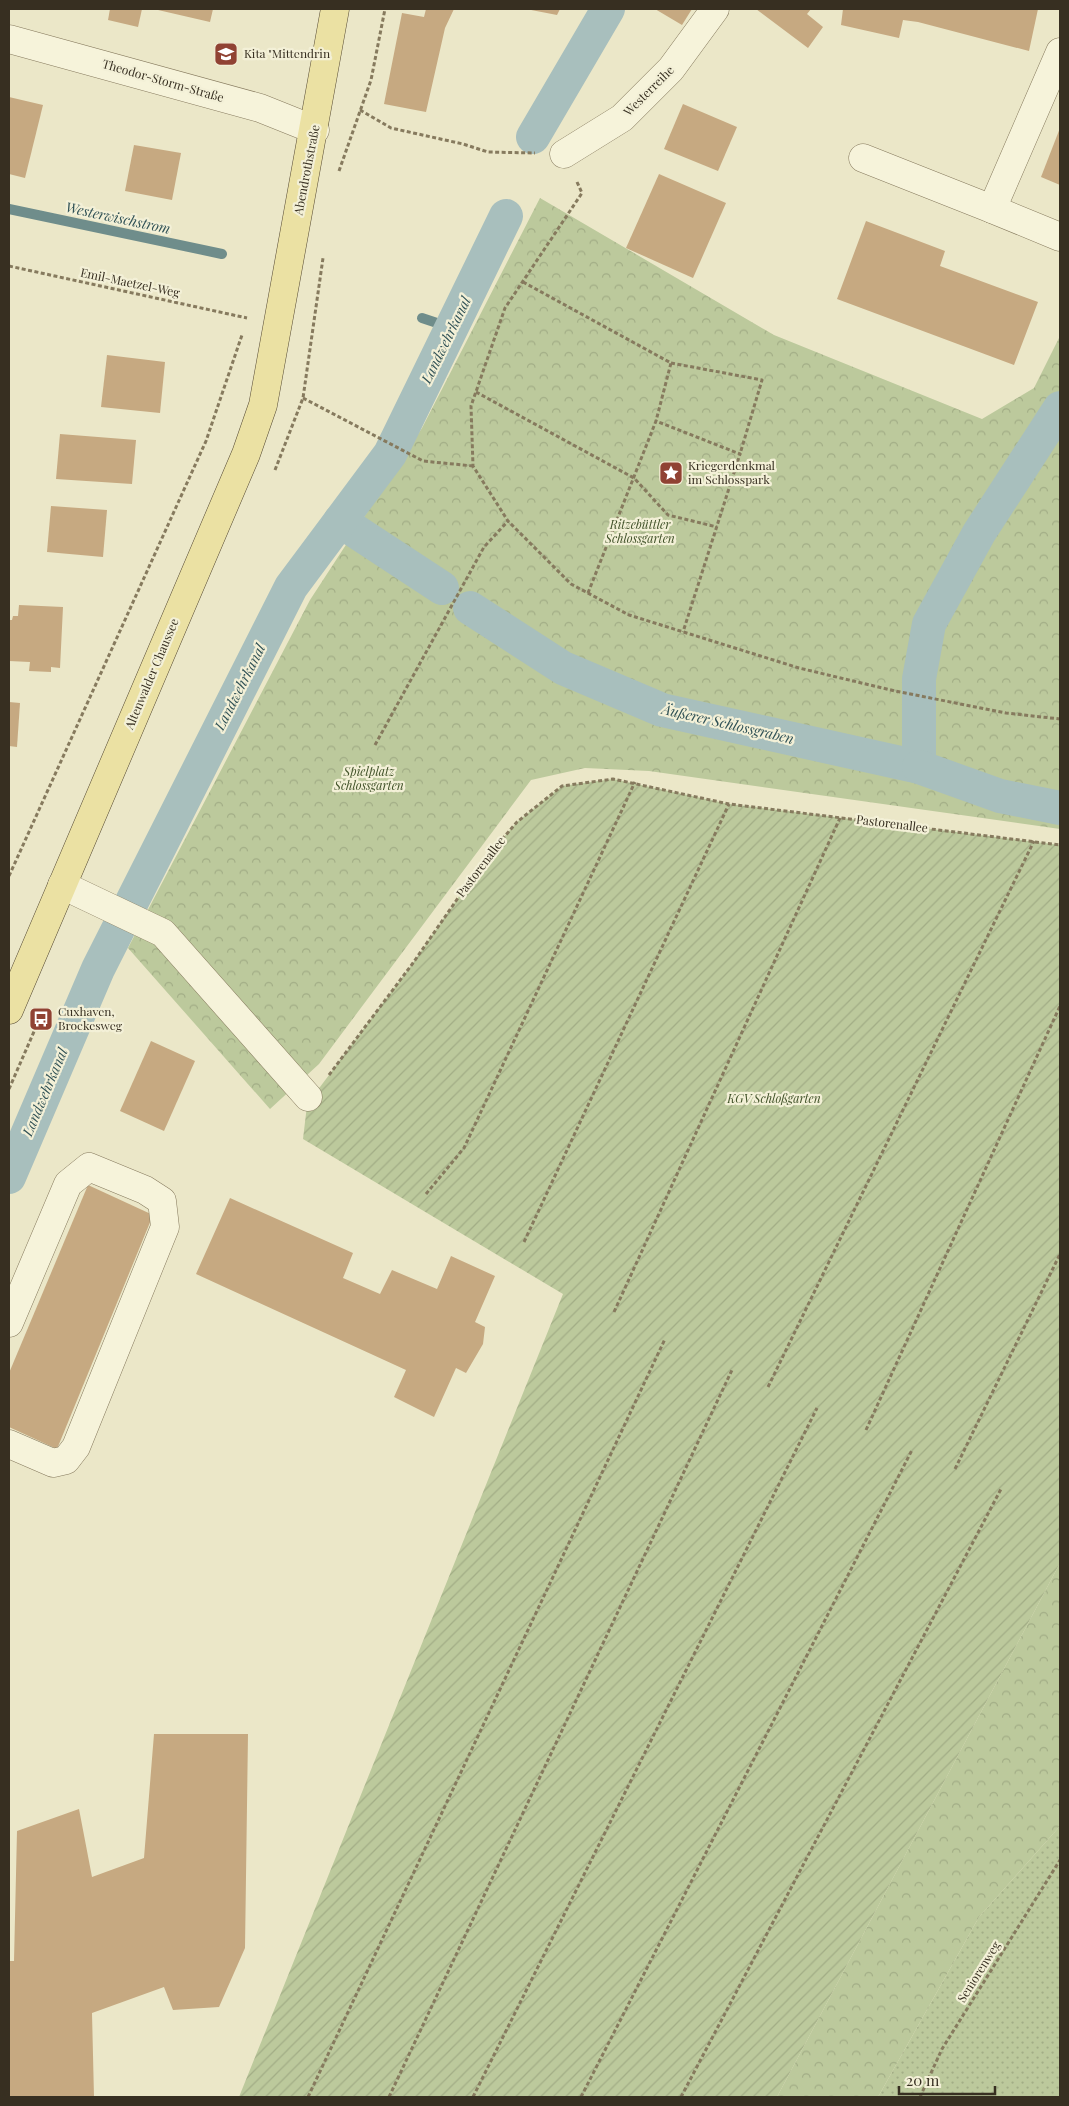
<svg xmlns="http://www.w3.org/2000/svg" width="1069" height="2106" viewBox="0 0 1069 2106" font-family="'Playfair Display',serif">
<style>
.grass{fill:url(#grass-dots)}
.forest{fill:url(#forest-crowns)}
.garden{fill:url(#garden-furrows)}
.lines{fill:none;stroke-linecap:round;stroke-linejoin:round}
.stream{stroke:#6f8d8b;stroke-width:10}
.canal{stroke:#a8bfbd;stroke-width:34}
.building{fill:#c6a981}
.minor-casing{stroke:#867a5e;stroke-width:29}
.major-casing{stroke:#544832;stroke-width:29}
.path{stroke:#867a5e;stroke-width:3;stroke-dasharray:4 2.5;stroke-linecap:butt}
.minor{stroke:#f6f3da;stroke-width:28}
.major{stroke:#ebe1a3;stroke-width:28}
.labels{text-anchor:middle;stroke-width:4.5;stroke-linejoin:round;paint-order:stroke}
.poi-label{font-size:12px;fill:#372f21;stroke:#f3f0d7;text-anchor:start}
.street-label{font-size:12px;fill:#372f21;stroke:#f3f0d7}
.park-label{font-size:12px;font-style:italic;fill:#415229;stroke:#f3f0d7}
.water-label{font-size:14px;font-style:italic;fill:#315256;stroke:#f3f0d7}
</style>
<defs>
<pattern id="grass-dots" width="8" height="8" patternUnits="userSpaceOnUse" patternTransform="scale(1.25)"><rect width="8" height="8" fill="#bcc99c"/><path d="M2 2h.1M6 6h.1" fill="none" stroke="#a2ad86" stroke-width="1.8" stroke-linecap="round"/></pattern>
<pattern id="forest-crowns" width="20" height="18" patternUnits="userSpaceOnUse" patternTransform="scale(1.25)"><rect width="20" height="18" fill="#bcc99c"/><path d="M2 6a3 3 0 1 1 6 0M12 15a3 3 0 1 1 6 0" fill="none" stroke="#a2ad86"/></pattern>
<pattern id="garden-furrows" width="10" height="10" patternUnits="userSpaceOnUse" patternTransform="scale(1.25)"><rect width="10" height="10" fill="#bcc99c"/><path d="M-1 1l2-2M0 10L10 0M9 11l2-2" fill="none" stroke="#a2ad86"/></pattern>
</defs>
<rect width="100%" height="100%" fill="#ebe7c8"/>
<polygon class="grass" points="1060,1826 1060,2097 878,2097 979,1917"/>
<g class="forest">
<polygon points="540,198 774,335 982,419 1034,388 1060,336 1060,829 649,771 585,768 531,780 319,1064 270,1109 128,948 310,600 422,428"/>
<polygon points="1060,1563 1060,1826 979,1917 878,2097 777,2097"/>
</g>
<polygon class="garden" points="613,779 729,804 1060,845 1060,1563 777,2097 239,2097 563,1294 303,1139 308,1097 320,1087 413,963 485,859 517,822 562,786"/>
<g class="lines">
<g class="stream">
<polyline points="9,209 222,254"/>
<polyline points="422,318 452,328"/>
</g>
<g class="canal">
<polyline points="533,137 608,9"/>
<polyline points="340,521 442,588"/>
<polyline points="470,608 563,668 662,710 919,767 919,679 929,624 979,533 1060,408"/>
<polyline points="919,767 1000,796 1060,808"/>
<polyline points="9,1177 98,969 291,587 390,454 506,216"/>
</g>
</g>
<g class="building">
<polygon points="110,9 142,9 138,27 108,20"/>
<polygon points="158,9 213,9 210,22 158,10"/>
<polygon points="426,9 454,9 445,28 426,112 384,104 402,13 424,17"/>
<polygon points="526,9 560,9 557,15"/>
<polygon points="655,9 692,9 682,25"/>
<polygon points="756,9 811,9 807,14 823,27 808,48"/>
<polygon points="843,9 1038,9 1029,51 918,22 903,20 899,38 841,25"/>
<polygon points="9,97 43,105 25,178 9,174"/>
<polygon points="683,104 737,127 718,171 664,149"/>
<polygon points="1060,128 1060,185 1041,177"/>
<polygon points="134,145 181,153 172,200 125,191"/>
<polygon points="659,174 726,203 693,278 626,248"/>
<polygon points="866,221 945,251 940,266 1038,302 1014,365 837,299"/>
<polygon points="107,355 165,362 160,413 101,407"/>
<polygon points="60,434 136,440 132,484 56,479"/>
<polygon points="51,506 107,510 103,557 47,552"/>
<polygon points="19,605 63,607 60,668 51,667 51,672 29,671 30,662 9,661 9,620 12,620 13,616 18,616"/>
<polygon points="9,702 20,703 17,747 9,746"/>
<polygon points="151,1041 195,1061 164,1131 120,1111"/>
<polygon points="88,1185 153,1215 57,1449 9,1427 9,1373"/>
<polygon points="230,1198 353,1253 343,1278 380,1294 392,1270 437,1289 451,1256 495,1276 475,1322 485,1327 483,1344 466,1373 456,1368 434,1417 394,1397 406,1370 196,1274"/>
<polygon points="154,1734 248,1734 245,1948 219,2007 173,2010 164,1987 92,2013 94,2097 9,2097 9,1961 14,1961 17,1831 79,1809 92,1877 144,1858"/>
</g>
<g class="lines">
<g class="minor-casing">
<g id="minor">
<polyline points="9,39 260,108 315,130"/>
<polyline points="1060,52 992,209 1060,237"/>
<polyline points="564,154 622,118 671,69 715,9"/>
<polyline points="863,158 992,209"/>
<polyline points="62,885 163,933 308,1097"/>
<polyline points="9,1323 68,1184 89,1167 145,1190 162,1201 165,1227 76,1447 66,1460 53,1463 9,1444"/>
</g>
</g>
<g class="major-casing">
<polyline id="major" points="9,1010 246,454 263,405 335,9"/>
</g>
<g class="path">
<polyline points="360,110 391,128 463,144 488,152 535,153"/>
<polyline points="339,171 371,80 385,9"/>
<polyline points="577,182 582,193 505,308 471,406 473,466 508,521 571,584 629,615 799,668 895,691 1006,713 1060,719"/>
<polyline points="9,266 247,318"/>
<polyline points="523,282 671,363 656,421"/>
<polyline points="671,363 762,380 740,454"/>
<polyline points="476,392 634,478 668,515 717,527"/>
<polyline points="303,398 423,461 473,466"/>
<polyline points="275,470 303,398 323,258"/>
<polyline points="588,593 656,421 740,454 683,632"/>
<polyline points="375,745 484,547 508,521"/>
<polyline points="9,876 206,441 242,335"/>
<polyline points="329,1075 413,963 485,859 517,822 562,786 613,779 729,804 1060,845"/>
<polyline points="9,1089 36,1027"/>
<polyline points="426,1194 464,1148 635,782"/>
<polyline points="524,1242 729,804"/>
<polyline points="614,1312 840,818"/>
<polyline points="768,1387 1034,841"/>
<polyline points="866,1430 1060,1006"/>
<polyline points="955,1469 1060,1254"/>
<polyline points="308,2097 665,1339"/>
<polyline points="389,2097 732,1370"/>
<polyline points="473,2097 817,1408"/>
<polyline points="581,2097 912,1450"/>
<polyline points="681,2097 1001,1489"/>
<polyline points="920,2097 942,2049 1060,1860"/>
</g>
<use href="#minor" class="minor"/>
<use href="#major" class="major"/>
</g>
<defs>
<g id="school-square" transform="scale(1.25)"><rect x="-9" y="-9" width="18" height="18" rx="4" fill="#904233" stroke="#f3f0d7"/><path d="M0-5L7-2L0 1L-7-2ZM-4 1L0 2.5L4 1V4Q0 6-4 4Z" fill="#fff"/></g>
<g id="sight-square" transform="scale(1.25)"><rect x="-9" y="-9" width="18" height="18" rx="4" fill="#904233" stroke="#f3f0d7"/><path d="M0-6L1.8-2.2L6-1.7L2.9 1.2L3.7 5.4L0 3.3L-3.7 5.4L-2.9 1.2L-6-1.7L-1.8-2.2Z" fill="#fff"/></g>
<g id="bus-square" transform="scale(1.25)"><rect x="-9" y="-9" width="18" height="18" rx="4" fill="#904233" stroke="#f3f0d7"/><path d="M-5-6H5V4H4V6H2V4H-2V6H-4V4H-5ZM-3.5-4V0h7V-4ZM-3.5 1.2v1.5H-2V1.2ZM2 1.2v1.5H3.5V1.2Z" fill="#fff"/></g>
</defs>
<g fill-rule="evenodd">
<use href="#school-square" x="226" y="54"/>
<use href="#sight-square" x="671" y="473"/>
<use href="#bus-square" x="41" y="1019"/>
</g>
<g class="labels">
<g class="poi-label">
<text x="244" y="58">Kita "Mittendrin</text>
<text x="688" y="470">Kriegerdenkmal<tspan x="688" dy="14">im Schlosspark</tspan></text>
<text x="58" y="1016">Cuxhaven,<tspan x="58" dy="14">Brockesweg</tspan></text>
</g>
<g class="street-label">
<text transform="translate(163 81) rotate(16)" y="4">Theodor-Storm-Straße</text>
<text transform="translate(649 91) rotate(-45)" y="4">Westerreihe</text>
<text transform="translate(307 170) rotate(-79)" y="4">Abendrothstraße</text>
<text transform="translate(130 283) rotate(12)" y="4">Emil-Maetzel-Weg</text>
<text transform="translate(152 674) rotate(-67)" y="4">Altenwalder Chaussee</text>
<text transform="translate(892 824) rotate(7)" y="4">Pastorenallee</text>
<text transform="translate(481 867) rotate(-53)" y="4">Pastorenallee</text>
<text transform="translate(979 1972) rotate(-58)" y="4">Seniorenweg</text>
</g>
<g class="park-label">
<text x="640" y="529">Ritzebüttler<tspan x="640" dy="14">Schlossgarten</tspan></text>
<text x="369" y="776">Spielplatz<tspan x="369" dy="14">Schlossgarten</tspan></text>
<text x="774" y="1103">KGV Schloßgarten</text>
</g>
<g class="water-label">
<text transform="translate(118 218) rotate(12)" y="5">Westerwischstrom</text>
<text transform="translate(446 340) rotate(-64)" y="5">Landwehrkanal</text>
<text transform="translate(240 687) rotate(-63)" y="5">Landwehrkanal</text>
<text transform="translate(728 724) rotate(13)" y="5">Äußerer Schlossgraben</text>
<text transform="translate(45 1092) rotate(-67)" y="5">Landwehrkanal</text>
</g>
</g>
<rect width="1069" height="2106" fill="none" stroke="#372f21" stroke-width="20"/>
<path d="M899 2086v8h96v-8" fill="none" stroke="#372f21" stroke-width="2.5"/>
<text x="906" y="2086" font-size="15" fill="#372f21" stroke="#f3f0d7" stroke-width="4" paint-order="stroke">20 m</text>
</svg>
